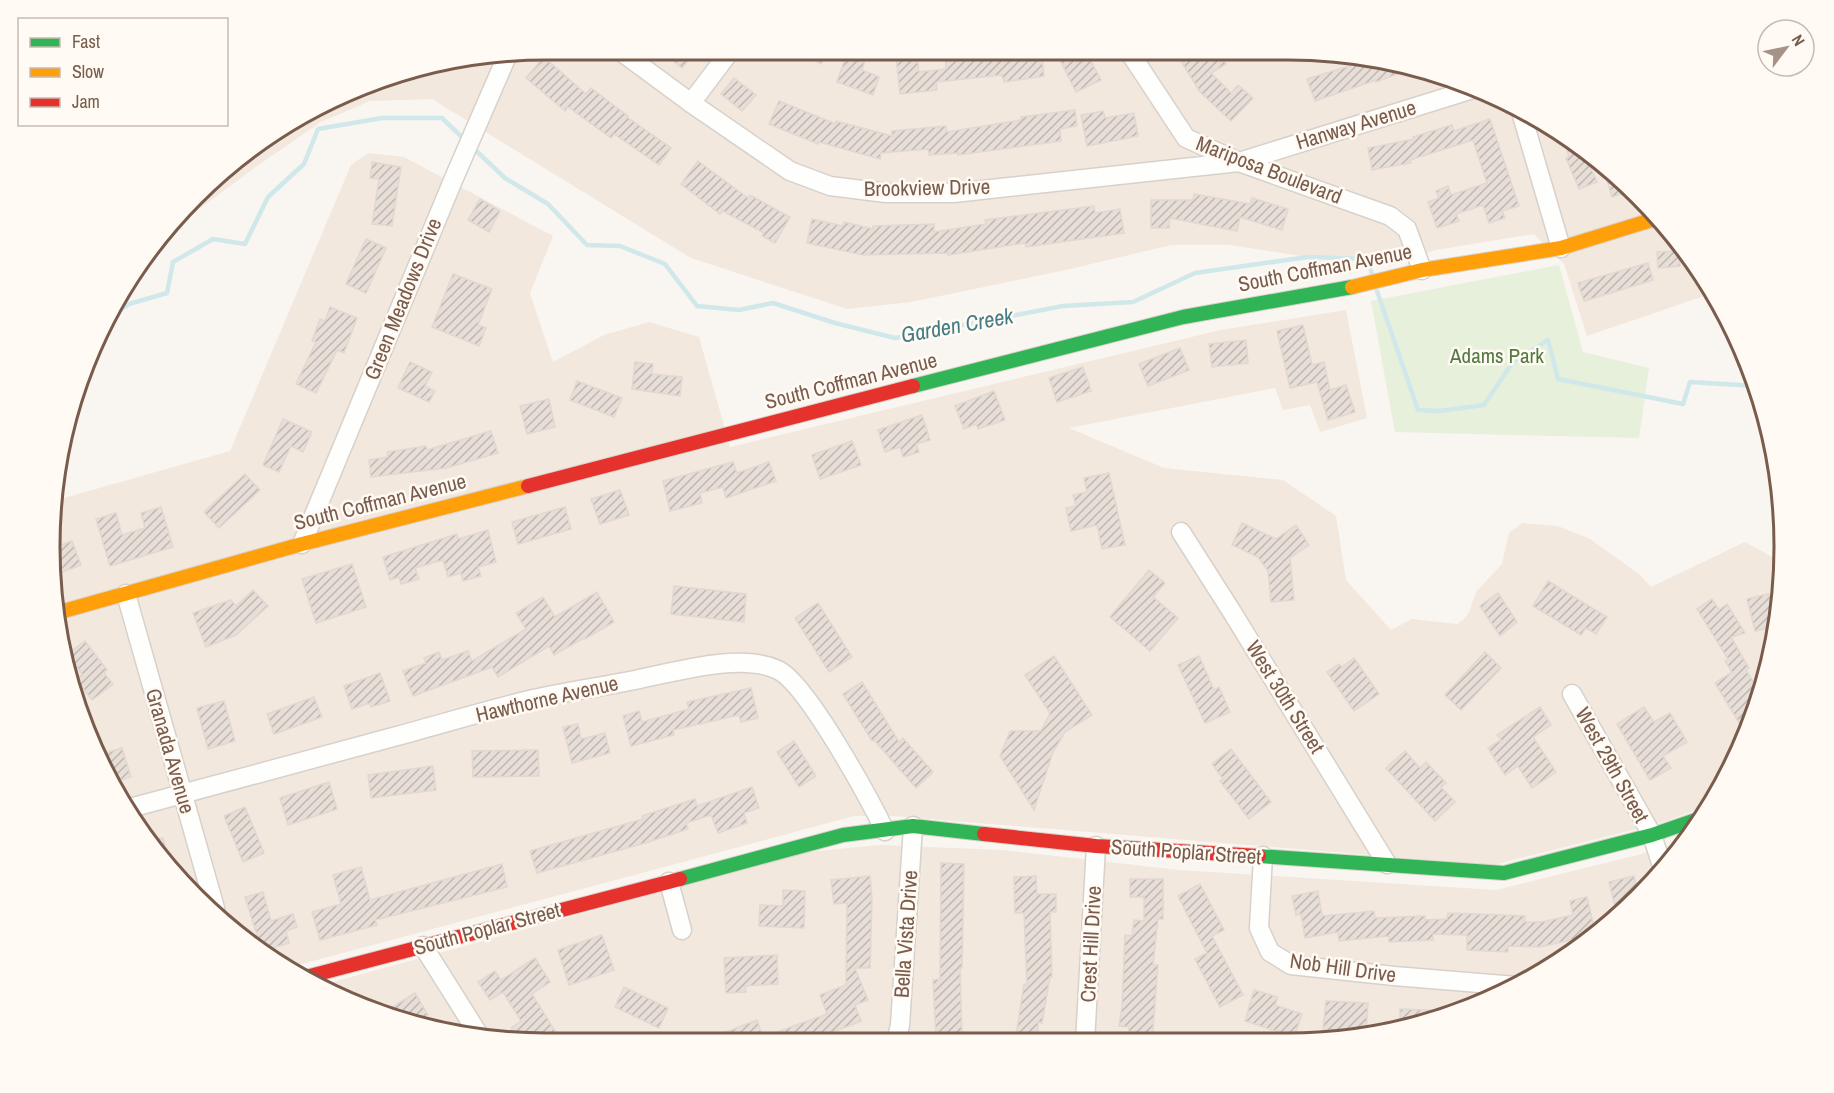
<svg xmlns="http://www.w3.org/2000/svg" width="1834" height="1093" viewBox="0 0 1834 1093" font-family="'Archivo Narrow',sans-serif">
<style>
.residential{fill:#f2e8de}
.green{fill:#e7f0db}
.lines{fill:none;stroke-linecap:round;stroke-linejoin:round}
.stream{stroke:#d0e8ea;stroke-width:4.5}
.building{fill:url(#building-hatch);stroke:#e2d8d2;stroke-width:1.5}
.street-casing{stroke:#d7d1cb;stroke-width:21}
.fast-casing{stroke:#d9d2cb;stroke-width:16}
.slow-casing{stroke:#d9d2cb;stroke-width:16}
.jam-casing{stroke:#d9d2cb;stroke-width:16}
.street{stroke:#fefefd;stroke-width:18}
.fast{stroke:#30b455;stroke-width:14}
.slow{stroke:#ff9f0a;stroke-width:14}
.jam{stroke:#e5322d;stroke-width:14}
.labels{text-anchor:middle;stroke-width:5;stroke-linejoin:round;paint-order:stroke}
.street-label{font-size:21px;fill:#7a5c4d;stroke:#fffaf3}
.park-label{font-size:21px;fill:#537a41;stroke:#fffaf3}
.water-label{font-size:22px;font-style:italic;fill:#437c86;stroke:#fffaf3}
.rim{fill:none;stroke:#7a5c4d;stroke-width:3}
</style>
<defs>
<pattern id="building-hatch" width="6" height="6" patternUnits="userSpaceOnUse" patternTransform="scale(1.5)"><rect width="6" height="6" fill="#e6ded7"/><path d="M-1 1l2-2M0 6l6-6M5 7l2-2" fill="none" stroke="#bfb7b1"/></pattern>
</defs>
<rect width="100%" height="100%" fill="#f9f5f0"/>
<g class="residential">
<polygon points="546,50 1320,51 1448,76 1564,133 1639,195 1701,271 1713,293 1587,336 1564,264 1534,234 1436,250 1389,266 1368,259 1308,257 1229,245 1171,245 1066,270 911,302 847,309 691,258 432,99 370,101 321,122 257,166 172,229 244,152 387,76"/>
<polygon points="368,153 404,157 553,236 530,293 553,362 604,335 649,322 699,337 730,447 1221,330 1346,310 1367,418 1320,432 1310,405 1283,410 1275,388 1069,428 1164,468 1283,480 1336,516 1346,580 1391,630 1412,619 1457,624 1464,619 1469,612 1476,592 1502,564 1509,533 1522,523 1558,526 1590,539 1639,574 1651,587 1745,542 1783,563 1775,644 1747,737 1710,805 1660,823 1493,865 893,816 854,816 287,968 270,960 152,849 76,706 50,546 57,500 230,451 351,165"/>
<polygon points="1686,840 1639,898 1536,977 1447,1017 1320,1042 514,1042 386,1017 322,985 807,852 880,845 1002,850 1179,870 1496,890 1638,855"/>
</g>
<polygon class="green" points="1559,265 1583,352 1649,368 1639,438 1395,432 1371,301"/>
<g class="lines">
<g class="stream">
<polyline points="471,146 505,178 548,204 587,245 620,246 665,264 697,306 739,310 773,303 835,323 895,338 1063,306 1133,302 1195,273 1308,257 1368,259 1372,274"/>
<polyline points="1377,291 1418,410 1439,411 1484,405 1513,362 1548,340 1558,379 1683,404 1690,382 1756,386"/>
<polyline points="110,317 129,304 167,293 173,262 213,239 245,244 268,197 304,164 318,129 382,118 442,118 465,140"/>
</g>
</g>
<g class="building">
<polygon points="659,50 697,50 682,68"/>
<polygon points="797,50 829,50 821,64"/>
<polygon points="848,50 856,50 867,54 862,70 879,77 873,95 837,82"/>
<polygon points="993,50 1022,50 1023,61 1042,58 1044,76 1004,82 1002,75 936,82 937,90 900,94 896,56 917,53 919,72 946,69 945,55"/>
<polygon points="1055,50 1085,50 1101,80 1076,92"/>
<polygon points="1174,50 1218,50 1226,64 1211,73 1231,93 1238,85 1253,98 1231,121 1200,92"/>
<polygon points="544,57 586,94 591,88 628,116 627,117 671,148 659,165 614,134 611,138 568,107 565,111 526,78"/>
<polygon points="1368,60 1411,69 1376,82 1376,80 1315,101 1307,79"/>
<polygon points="734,78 756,95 742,111 721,94"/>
<polygon points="779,101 836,124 836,121 892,136 892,131 946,126 947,132 1021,120 1021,117 1075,110 1077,126 1060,129 1061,141 958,155 958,153 929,155 928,149 881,153 880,159 819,142 818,144 769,124"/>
<polygon points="1103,111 1105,118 1134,113 1138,136 1087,146 1081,115"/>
<polygon points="1490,119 1519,206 1502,211 1505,218 1489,223 1483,205 1456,214 1459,221 1437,228 1428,202 1439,198 1436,191 1448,186 1451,195 1487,183 1473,140 1410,160 1411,163 1372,170 1368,148 1414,139 1413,137 1452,125 1454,131"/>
<polygon points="1561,132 1583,149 1597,182 1579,189 1566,158 1569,157"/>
<polygon points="698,161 748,198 750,195 790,217 775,243 762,236 764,233 723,211 720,214 681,184"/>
<polygon points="372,162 401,167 392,226 372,224 379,179 370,178"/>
<polygon points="1614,175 1633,190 1612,197 1606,177"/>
<polygon points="1194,194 1250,204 1252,198 1288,209 1282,230 1240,217 1237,231 1170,218 1169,228 1151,228 1151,200 1193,200"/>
<polygon points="480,199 500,211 489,232 468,220"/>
<polygon points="1094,206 1095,213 1120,209 1124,233 1026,247 1025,243 948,255 948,253 863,255 807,243 812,219 843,226 844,222 873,229 873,226 934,224 934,232 986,224 985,220"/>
<polygon points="366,239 386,248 366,293 346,284"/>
<polygon points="1679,251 1680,266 1658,268 1657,252"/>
<polygon points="1648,263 1653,280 1584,301 1578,283"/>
<polygon points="453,274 492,289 478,325 486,328 479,346 432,327"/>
<polygon points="330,307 357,318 344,353 337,350 316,393 296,384 316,342 312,341 320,319 325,321"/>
<polygon points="1303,325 1312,365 1324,362 1330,390 1346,385 1355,412 1328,420 1317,382 1290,388 1277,331"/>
<polygon points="1246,340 1248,363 1212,367 1209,344"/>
<polygon points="1180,348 1189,370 1148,386 1139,364"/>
<polygon points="410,362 432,372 425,386 435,391 429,402 398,388"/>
<polygon points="635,362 653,364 652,374 682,377 680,396 632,389"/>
<polygon points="1083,367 1091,391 1057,402 1049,378"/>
<polygon points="577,381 622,398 614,417 570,400"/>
<polygon points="994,391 1005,420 978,429 976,424 964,429 955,406"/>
<polygon points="549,399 555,427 527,434 520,406"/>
<polygon points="922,415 930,440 916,444 919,452 903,457 900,447 885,452 878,430"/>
<polygon points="283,419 312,432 303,452 291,446 279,472 263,465"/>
<polygon points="491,431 498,453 446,468 371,477 369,460 388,457 387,452 426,446 427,450"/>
<polygon points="852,441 861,465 820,479 812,455"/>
<polygon points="733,462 737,473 769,462 776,481 726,498 723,487 700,493 702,503 670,511 663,481"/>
<polygon points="1109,473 1125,545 1102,549 1097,525 1071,531 1066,508 1076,506 1073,495 1087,492 1084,478"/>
<polygon points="245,474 260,490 219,528 204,512"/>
<polygon points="620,490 629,515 600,524 591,499"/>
<polygon points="161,507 173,547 110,566 96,519 116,513 122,535 145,528 141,513"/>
<polygon points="565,507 571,529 518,544 512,522"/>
<polygon points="1242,523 1276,539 1296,525 1309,545 1290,558 1294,600 1271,602 1268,571 1258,557 1232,545"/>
<polygon points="488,530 496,562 478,567 481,576 463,581 461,573 448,577 443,560 415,568 419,579 401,584 399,577 390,580 383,557 457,534 458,539"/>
<polygon points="72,541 81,565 54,575 50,549"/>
<polygon points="352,564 366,607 316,623 302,579"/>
<polygon points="1149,570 1165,583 1153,597 1178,618 1150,651 1110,617"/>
<polygon points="1548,581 1607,617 1596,634 1586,628 1581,635 1533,606"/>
<polygon points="674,586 746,594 744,622 671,614"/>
<polygon points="253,590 268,606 236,635 206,647 193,613 231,600 236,606"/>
<polygon points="1780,591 1777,626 1755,631 1747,599"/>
<polygon points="597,592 614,622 585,639 584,638 554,655 549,646 498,677 492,667 413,696 403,671 426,663 424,658 439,652 442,660 468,651 472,661 526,629 516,613 543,597 555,617"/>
<polygon points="1498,593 1517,622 1500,636 1480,606"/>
<polygon points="1712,599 1719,610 1727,604 1745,633 1731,637 1749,668 1746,670 1760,693 1747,736 1715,683 1732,672 1725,661 1728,659 1697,609"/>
<polygon points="818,603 852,657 829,672 795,618"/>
<polygon points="85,641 107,670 104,673 113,684 92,700 76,679 82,674 67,654"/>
<polygon points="1485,652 1501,668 1461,710 1445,695"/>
<polygon points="1054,656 1092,715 1065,732 1053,752 1034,810 1000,756 1010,731 1041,731 1050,713 1025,675"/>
<polygon points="1199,656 1214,690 1219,687 1230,712 1205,723 1178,665"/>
<polygon points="1354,658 1379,694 1354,711 1327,672 1339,664 1342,667"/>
<polygon points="380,673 390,701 371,707 370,703 352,709 344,686"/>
<polygon points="862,682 899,742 903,738 933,772 916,788 874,740 872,741 843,694"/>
<polygon points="751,688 758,718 741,722 739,715 673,730 674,735 631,746 623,716 639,711 642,722 689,709 687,702"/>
<polygon points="314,697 322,717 274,734 267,714"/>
<polygon points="224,701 235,741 208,749 197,708"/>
<polygon points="1540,707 1551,725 1533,737 1556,772 1532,788 1518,766 1505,775 1488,748 1501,740 1497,735"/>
<polygon points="1644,707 1654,722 1670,713 1687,742 1663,756 1671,768 1650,780 1617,724"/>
<polygon points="578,724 581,739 605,733 610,753 572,763 563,727"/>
<polygon points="794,741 816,776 799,787 777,752"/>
<polygon points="122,748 131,777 116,781 102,754"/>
<polygon points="1231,749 1271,802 1249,819 1220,781 1223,779 1212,764"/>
<polygon points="538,750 539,776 473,777 472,751"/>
<polygon points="1405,751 1420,768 1426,762 1446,783 1441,787 1455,802 1435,821 1386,768"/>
<polygon points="433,766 436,790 371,798 368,775"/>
<polygon points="329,782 337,809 288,825 280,798"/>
<polygon points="752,787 759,808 744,813 747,823 718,833 711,815 686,823 688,829 645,843 537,873 530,851 643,819 642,816 695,799 697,806"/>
<polygon points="245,807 264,853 243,862 224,816"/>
<polygon points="163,838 171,866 152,849 149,842"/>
<polygon points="941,863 964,864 962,968 960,968 962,1036 936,1037 933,980 940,979"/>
<polygon points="502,864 507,887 375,920 377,925 320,940 312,912 341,904 333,875 361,867 370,900"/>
<polygon points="870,876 872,900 870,968 855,968 868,1000 855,1005 861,1021 808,1042 700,1042 757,1020 763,1037 827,1014 820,995 846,985 847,903 834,904 831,880"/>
<polygon points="1036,876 1037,894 1056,894 1056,912 1050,912 1052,977 1050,977 1042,1023 1038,1022 1038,1042 1015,1042 1024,984 1027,985 1024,913 1015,913 1014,877"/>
<polygon points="1634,876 1639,897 1617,915 1609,882"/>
<polygon points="1130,879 1163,879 1163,919 1158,919 1153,965 1158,965 1152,1042 1128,1042 1129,1027 1119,1026 1122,1006 1125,935 1132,936 1134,920 1144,921 1144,897 1130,897"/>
<polygon points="1200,884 1224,930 1212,936 1243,995 1220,1007 1195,959 1207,953 1178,896"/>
<polygon points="783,890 805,891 804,928 759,926 760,905 783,906"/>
<polygon points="1318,891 1322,916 1374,911 1375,918 1425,916 1425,920 1447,919 1448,913 1480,914 1525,916 1525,922 1542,922 1573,915 1570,901 1587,897 1595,931 1589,936 1540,947 1508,946 1508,952 1467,950 1467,935 1433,934 1433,940 1389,942 1389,936 1339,941 1338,932 1305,938 1301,914 1296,915 1292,896"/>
<polygon points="263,892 271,921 293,914 297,927 286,931 289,943 262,951 245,897"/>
<polygon points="602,935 614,970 569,985 558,950"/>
<polygon points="777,955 778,984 745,986 746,992 726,993 724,958"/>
<polygon points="535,958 550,982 532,994 562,1042 520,1042 511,1028 521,1021 503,992 490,1000 478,982 495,971 501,980"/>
<polygon points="624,987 668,1008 659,1028 615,1007"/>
<polygon points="1254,990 1278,997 1275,1005 1302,1014 1294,1037 1245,1021"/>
<polygon points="415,993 428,1015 415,1023 381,1014"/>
<polygon points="1326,1001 1368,1003 1366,1033 1323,1030"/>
<polygon points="1400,1009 1454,1011 1455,1014 1447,1017 1400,1027"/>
</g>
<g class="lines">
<g class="street-casing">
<g id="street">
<polyline points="619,50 691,103 790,171 830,186 886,193 954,193 1239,162 1473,89"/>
<polyline points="1128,50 1186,138 1239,162 1390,216 1407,229 1422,270"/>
<polyline points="691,103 731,50"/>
<polyline points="1521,112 1561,248"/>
<polyline points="1181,532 1232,612 1387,864"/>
<polyline points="302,544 454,178 507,56"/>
<polyline points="126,594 215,908"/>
<polyline points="1572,694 1652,835 1663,869"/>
<path d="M 130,808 C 219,784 308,760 397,736 C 441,724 485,711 529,700 C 564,692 600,687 635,680 C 675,672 741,652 778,670 C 807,684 869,798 885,831"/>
<polyline points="1263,856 1259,928 1270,952 1291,965 1394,976 1516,986"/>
<polyline points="669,882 682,930"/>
<polyline points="423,946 479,1035"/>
<polyline points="896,1042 900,1025 913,826"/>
<polyline points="1085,1042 1096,846"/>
</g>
</g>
<g class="fast-casing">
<g id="fast">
<polyline points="913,386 1183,317 1352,287"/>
<polyline points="1259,856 1504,873 1652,835 1704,817"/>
<polyline points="680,879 843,835 913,826 984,834"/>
</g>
</g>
<g class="slow-casing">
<g id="slow">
<polyline points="1352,287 1422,270 1561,248 1658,218"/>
<polyline points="60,612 302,544 528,486"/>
</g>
</g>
<g class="jam-casing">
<g id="jam">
<polyline points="528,486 913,386"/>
<polyline points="984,834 1096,846 1259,856"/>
<polyline points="306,977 680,879"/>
</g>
</g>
<use href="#street" class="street"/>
<use href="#fast" class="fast"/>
<use href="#slow" class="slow"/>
<use href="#jam" class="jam"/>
</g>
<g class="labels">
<g class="street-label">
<text transform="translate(1356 125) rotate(-17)" y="7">Hanway Avenue</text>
<text transform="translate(1269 170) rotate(21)" y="7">Mariposa Boulevard</text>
<text transform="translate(927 188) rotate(-1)" y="7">Brookview Drive</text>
<text transform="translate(1325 268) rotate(-11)" y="7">South Coffman Avenue</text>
<text transform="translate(403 299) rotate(-68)" y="7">Green Meadows Drive</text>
<text transform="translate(851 381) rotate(-14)" y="7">South Coffman Avenue</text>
<text transform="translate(380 502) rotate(-14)" y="7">South Coffman Avenue</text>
<text transform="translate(1285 697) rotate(58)" y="7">West 30th Street</text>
<text transform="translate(547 699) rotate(-13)" y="7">Hawthorne Avenue</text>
<text transform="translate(170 751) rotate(74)" y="7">Granada Avenue</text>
<text transform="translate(1612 765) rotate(61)" y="7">West 29th Street</text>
<text transform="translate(1186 852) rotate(4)" y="7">South Poplar Street</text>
<text transform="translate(487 929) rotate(-15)" y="7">South Poplar Street</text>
<text transform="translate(906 934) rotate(-86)" y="7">Bella Vista Drive</text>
<text transform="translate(1091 944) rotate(-87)" y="7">Crest Hill Drive</text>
<text transform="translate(1343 968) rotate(8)" y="7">Nob Hill Drive</text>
</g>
<g class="park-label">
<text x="1497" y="363">Adams Park</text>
</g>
<g class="water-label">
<text transform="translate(957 325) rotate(-10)" y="8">Garden Creek</text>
</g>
</g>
<path d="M0 0H1834V1093H0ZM546 60H1288A486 486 0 0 1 1774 546V547A486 486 0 0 1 1288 1033H546A486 486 0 0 1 60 547V546A486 486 0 0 1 546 60Z" fill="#fffaf3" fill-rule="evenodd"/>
<path class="rim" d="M546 60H1288A486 486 0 0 1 1774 546V547A486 486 0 0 1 1288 1033H546A486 486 0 0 1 60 547V546A486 486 0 0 1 546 60Z"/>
<rect x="18" y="18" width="210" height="108" fill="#fffaf3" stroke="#cabbb1" stroke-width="1.5"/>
<rect x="30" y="38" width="30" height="9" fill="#30b455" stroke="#cabbb1" stroke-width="1.5"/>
<text x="72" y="48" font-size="18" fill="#7a5c4d">Fast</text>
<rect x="30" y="68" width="30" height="9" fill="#ff9f0a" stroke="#cabbb1" stroke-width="1.5"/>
<text x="72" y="78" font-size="18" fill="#7a5c4d">Slow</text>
<rect x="30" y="98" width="30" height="9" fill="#e5322d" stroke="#cabbb1" stroke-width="1.5"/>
<text x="72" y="108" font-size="18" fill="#7a5c4d">Jam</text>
<g transform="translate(1786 48) rotate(58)"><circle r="28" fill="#fffaf3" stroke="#cabbb1" stroke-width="1.5"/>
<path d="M0-4.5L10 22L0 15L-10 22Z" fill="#a69286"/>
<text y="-9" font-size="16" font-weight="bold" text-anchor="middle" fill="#7a5c4d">N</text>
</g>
</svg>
